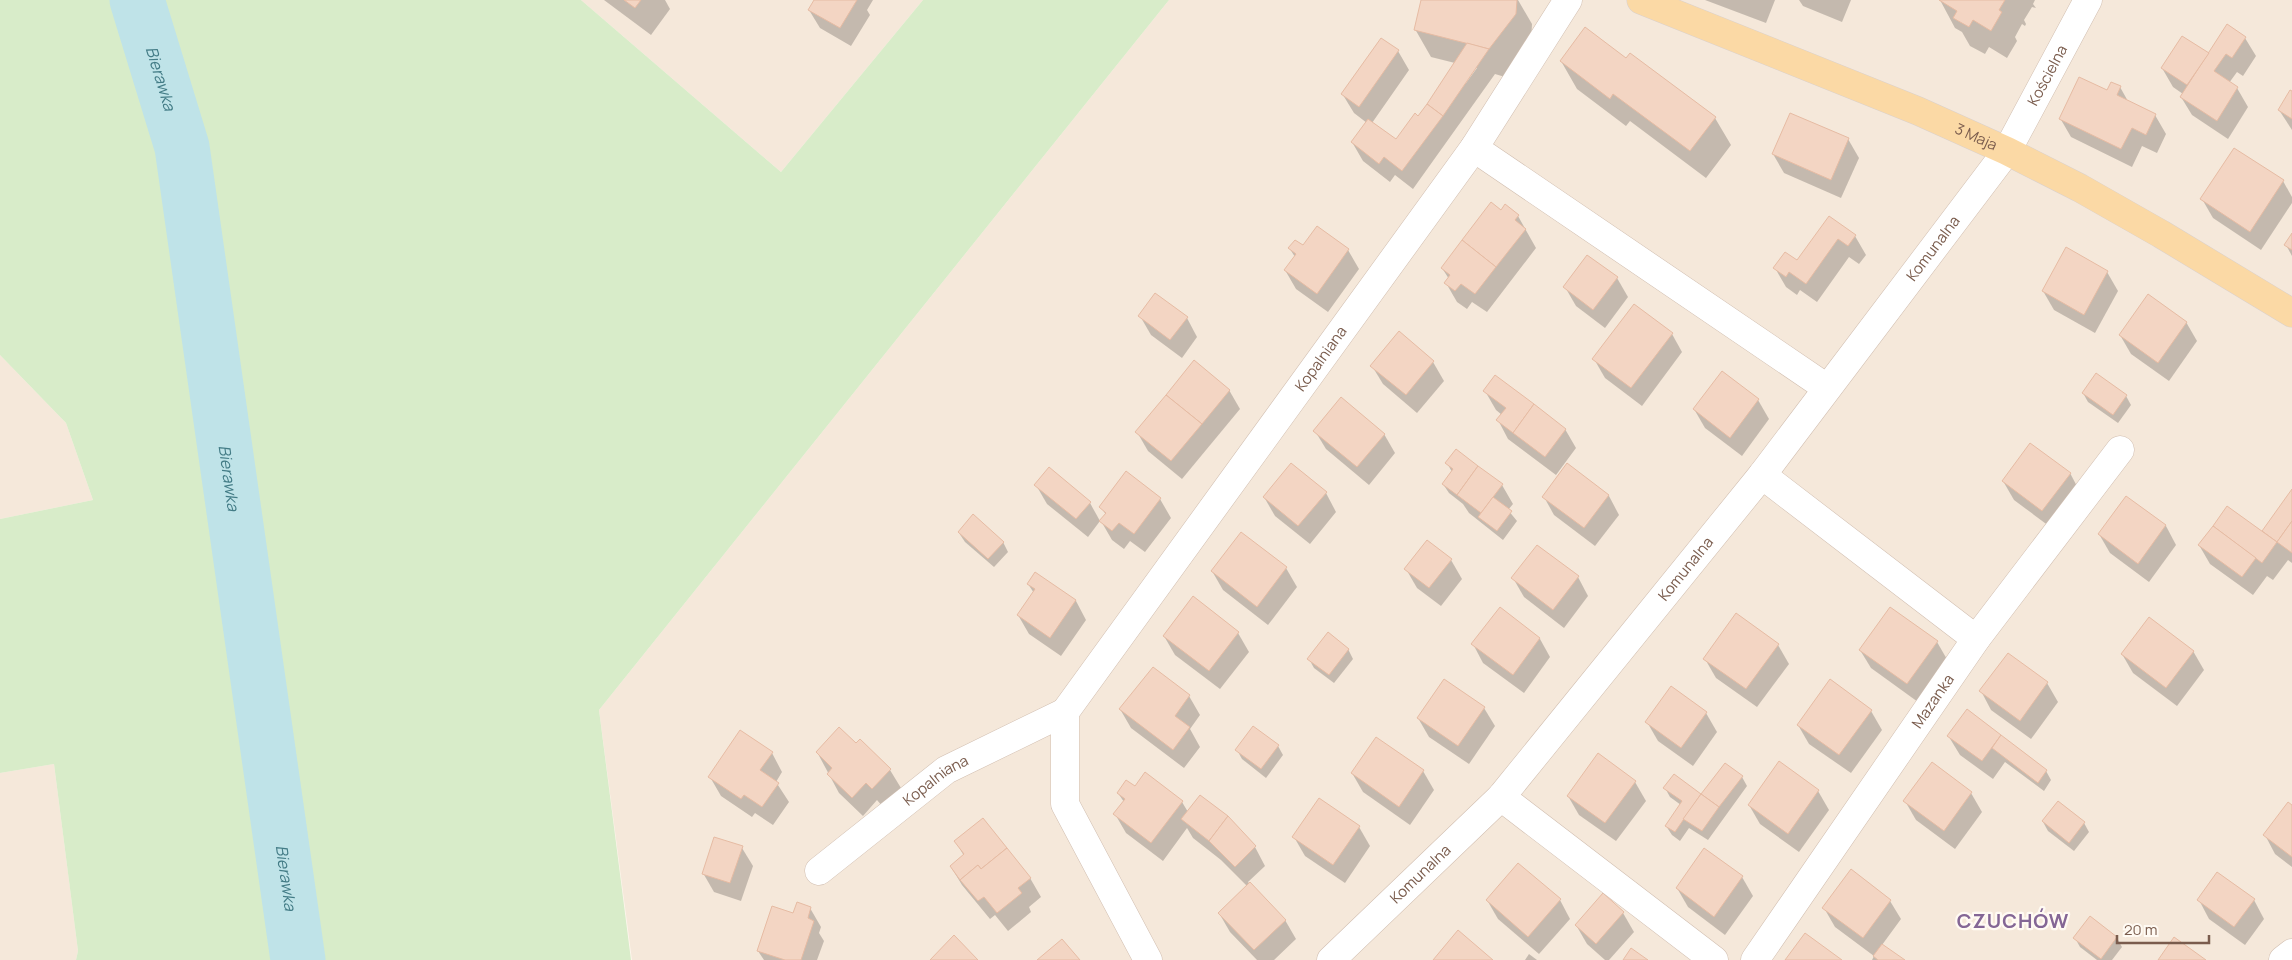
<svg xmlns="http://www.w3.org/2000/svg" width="2292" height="960" viewBox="0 0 2292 960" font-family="Manrope,sans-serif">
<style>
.residential{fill:#f5e8da}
.green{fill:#d8ecc9}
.shadow{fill:#0003;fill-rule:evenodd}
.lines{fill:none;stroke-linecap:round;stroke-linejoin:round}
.river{stroke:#bfe3e8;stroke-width:55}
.building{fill:#f3d5c3;stroke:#e6bba3}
.minor-casing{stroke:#d1beb0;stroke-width:29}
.major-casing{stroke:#dad1cd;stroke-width:29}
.minor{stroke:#fff;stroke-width:28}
.major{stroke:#fbd9a5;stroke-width:28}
.labels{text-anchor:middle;stroke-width:4.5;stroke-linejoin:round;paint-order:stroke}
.street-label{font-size:15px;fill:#7a5c4d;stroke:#fffaf3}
.water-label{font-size:16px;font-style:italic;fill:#437c86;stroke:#fffaf3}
.district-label{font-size:20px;font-weight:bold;letter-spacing:1px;fill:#846695;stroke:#fffaf3}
</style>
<rect width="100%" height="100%" fill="#fdf6ec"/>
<g class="residential">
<polygon points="581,0 923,0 781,172"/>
<polygon points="1169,0 2292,0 2292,960 632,960 599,710"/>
<polygon points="0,355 66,423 93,500 0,519"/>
<polygon points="54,764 78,951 76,960 0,960 0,773"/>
</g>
<polygon class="green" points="0,0 581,0 781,172 923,0 1169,0 599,710 631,960 76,960 78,951 54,764 0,773 0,519 93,500 66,423 0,355"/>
<g class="shadow">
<polygon points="604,0 665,0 670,9 651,35"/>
<polygon points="815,0 873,0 867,10 870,15 851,46 820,28 809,10"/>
<path d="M 1422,0 L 1518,0 L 1532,24 L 1531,42 L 1505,77 L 1495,74 L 1413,189 L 1395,175 L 1390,182 L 1363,161 L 1352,142 L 1367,123 L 1354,113 L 1343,95 L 1398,51 L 1409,70 L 1372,123 L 1396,141 L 1418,118 L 1455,63 L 1431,57 L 1415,29 ZM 1474,68 L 1477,68 L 1466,83 L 1464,82 Z"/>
<polygon points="1705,0 1775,0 1766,23"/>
<polygon points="1799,0 1851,0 1842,22 1803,6"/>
<polygon points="1940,0 2035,0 2033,4 2036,8 2032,7 2024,20 2026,24 2025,26 2022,24 2015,37 2017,41 2007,58 1989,47 1985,54 1970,46 1962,32 1955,28"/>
<polygon points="2245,38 2256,56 2243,76 2237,72 2229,83 2237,88 2248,107 2228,139 2192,115 2181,97 2183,94 2173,87 2162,68 2209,54"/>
<polygon points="1627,60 1715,118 1731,145 1706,178 1630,121 1626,126 1577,89 1561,61"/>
<polygon points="2120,87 2129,103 2155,115 2166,134 2157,153 2142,146 2132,167 2071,137 2060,118"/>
<polygon points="2292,92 2292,130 2279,110"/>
<polygon points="1848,139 1859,158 1841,198 1784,173 1773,154"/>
<polygon points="2283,181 2292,197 2292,203 2261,250 2213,218 2202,199"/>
<polygon points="1501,212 1518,216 1536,248 1487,312 1472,302 1467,309 1457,302 1446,283 1449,279 1442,268"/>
<polygon points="1829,217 1855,236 1866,255 1859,264 1849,257 1817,302 1800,290 1797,295 1786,287 1775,268 1797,261"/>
<polygon points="1318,228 1348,250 1359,269 1328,312 1296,289 1285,270 1295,257 1290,249 1303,247"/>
<polygon points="2292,236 2292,256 2286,245"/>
<polygon points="2107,272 2118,291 2095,333 2054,310 2043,291"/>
<polygon points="1617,278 1628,297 1605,328 1576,306 1565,287"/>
<polygon points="1140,316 1187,318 1197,337 1182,358 1151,335"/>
<polygon points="2186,322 2197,341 2169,381 2131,354 2120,335"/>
<polygon points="1672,334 1682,352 1642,406 1605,378 1594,359"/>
<polygon points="1433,362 1444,381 1417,413 1383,384 1372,366"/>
<polygon points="1229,390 1240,409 1182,479 1148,451 1137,432"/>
<polygon points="1485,391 1565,429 1576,448 1556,475 1508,439 1498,420 1502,415 1496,410"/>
<polygon points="2083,393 2126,396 2131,405 2118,423 2088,402"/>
<polygon points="1758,400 1769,419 1742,456 1705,428 1694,409"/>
<polygon points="1315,431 1384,434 1395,453 1369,485 1326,449"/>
<polygon points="1447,463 1502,485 1513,504 1508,510 1517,521 1503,540 1469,513 1463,504 1449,493 1443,484 1452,472"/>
<polygon points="1568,465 1609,496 1619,515 1595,546 1554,515 1544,497"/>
<polygon points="1126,473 1160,499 1171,518 1145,552 1130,541 1124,549 1112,540 1101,521 1106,515 1101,507"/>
<polygon points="2070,473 2080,492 2053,529 2014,500 2003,481"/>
<polygon points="1036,485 1090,503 1100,521 1088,537 1047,504"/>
<polygon points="2292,491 2292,563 2288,560 2273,580 2267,576 2253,595 2210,564 2199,545 2262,533"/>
<polygon points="1326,493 1336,512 1310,544 1275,516 1264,497"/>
<polygon points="2126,497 2166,526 2176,545 2149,582 2110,553 2099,534"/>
<polygon points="959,533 1003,542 1008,552 994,567 965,542"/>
<polygon points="1451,560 1462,579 1441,606 1417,588 1406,569"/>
<polygon points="1286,568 1297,587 1268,625 1223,590 1212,571"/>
<polygon points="1035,573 1076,601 1086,620 1061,656 1029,634 1018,615 1034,593 1028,584"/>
<polygon points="1578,577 1588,596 1564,628 1524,597 1513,578"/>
<polygon points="1238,633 1249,652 1220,689 1175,655 1164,636"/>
<polygon points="1540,639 1550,657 1524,693 1483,663 1473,644"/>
<polygon points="1937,642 1948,661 1918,702 1871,668 1860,650"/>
<polygon points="1778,645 1789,664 1757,707 1716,678 1705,659"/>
<polygon points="1348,649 1353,659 1334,683 1314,668 1309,659"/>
<polygon points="2193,651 2204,670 2177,706 2133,673 2122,654"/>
<polygon points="2047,683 2058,702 2031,739 1991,710 1981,691"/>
<polygon points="1672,688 1706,713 1717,732 1693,766 1658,741 1647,722"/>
<polygon points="1189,696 1200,715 1190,729 1200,747 1184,768 1131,728 1120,709"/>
<polygon points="1484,708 1495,726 1469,764 1429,737 1418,718"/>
<polygon points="1871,711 1882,730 1851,773 1809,744 1798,725"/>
<polygon points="1967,711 2046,771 2051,780 2044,791 2005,762 1993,779 1960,755 1949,737"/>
<polygon points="856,745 890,770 901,788 883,807 877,800 863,816 839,793 817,752"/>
<polygon points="1278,746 1283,755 1266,778 1242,759 1237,750"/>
<polygon points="772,753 782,772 776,782 789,802 773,825 755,813 752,817 721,796 710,777"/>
<polygon points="1780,763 1818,791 1829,810 1799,852 1760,824 1749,805"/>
<polygon points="1423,771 1434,790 1410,825 1363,792 1352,773"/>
<polygon points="1742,777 1747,786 1708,840 1689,828 1680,841 1672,835 1666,826 1681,805 1670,797 1665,788 1701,796"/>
<polygon points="1635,782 1646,801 1616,841 1579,815 1568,796"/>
<polygon points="1135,788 1182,802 1188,812 1255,847 1265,866 1248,882 1285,920 1296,939 1274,960 1257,960 1230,932 1219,913 1247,886 1221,860 1193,838 1187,828 1163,861 1126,833 1115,814 1124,802 1118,793"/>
<polygon points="1971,793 1982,812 1955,849 1916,820 1905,801"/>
<polygon points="2292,807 2292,867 2275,854 2265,835"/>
<polygon points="2043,822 2084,823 2089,832 2074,851 2048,831"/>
<polygon points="1359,827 1370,846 1345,883 1305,856 1294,837"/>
<polygon points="956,842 1030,878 1041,897 1029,907 1031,912 1008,931 995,915 990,919 962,885 951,867 964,856"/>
<polygon points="742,848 753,866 741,901 714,892 703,873"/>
<polygon points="1742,877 1753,896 1725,935 1688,907 1677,888"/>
<polygon points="1487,900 1560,900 1570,919 1539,954 1498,919"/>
<polygon points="2199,900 2254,900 2264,919 2245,945 2209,919"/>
<polygon points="1890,901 1901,919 1882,945 1903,960 1872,960 1874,956 1835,927 1824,908"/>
<polygon points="810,908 821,927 819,933 824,941 817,960 764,960 758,951 794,915"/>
<polygon points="1623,913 1634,932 1609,960 1605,960 1587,944 1576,925"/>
<polygon points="2090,918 2117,938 2122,947 2112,960 2097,960 2080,947 2075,938"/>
<polygon points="1529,954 1537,960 1525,960"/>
</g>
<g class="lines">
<path class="river" id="s1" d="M 137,0 L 182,147 L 298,960"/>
</g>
<g class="building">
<polygon points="624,0 641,0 635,8"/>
<polygon points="814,0 857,0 840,28 808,10"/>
<polygon points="1421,0 1517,0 1516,14 1489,49 1414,30"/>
<polygon points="1939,0 2005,0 1999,10 2002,12 1991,31 1973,20 1969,27 1953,18 1957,11"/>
<polygon points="2227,24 2246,37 2232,58 2226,54 2214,71 2238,87 2217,121 2180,97"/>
<polygon points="1585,27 1626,58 1630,53 1716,117 1690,151 1613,94 1610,99 1560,61"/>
<polygon points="2182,36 2209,53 2187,85 2161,68"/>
<polygon points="1381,38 1399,50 1359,107 1341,94"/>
<polygon points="1467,43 1489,49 1443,116 1427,104"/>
<polygon points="2079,77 2107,90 2111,82 2121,86 2117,95 2156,114 2146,135 2132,128 2121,149 2059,119"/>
<polygon points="2290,90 2292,91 2292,119 2278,110"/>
<polygon points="1427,104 1443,116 1402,171 1384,157 1379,164 1351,142 1368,119 1396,139 1415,113 1418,116"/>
<polygon points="1790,113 1849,138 1831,180 1772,154"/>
<polygon points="2234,148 2284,180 2250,232 2200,199"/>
<polygon points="1491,202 1501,210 1505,204 1519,215 1515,220 1526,229 1496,267 1462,240"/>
<polygon points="1829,216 1856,235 1848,246 1838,239 1806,284 1789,272 1786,277 1773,268 1785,252 1797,260"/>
<polygon points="1317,226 1349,249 1317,294 1284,270 1296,254 1288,248 1295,240 1303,245"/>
<polygon points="2292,233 2292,250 2284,245"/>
<polygon points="1462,240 1496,267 1475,294 1461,284 1455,291 1444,283 1450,275 1441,268"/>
<polygon points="2066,247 2108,271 2084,315 2042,291"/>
<polygon points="1587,255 1618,277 1593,310 1563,287"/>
<polygon points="1155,293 1188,317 1170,340 1138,316"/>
<polygon points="2148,294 2187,322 2158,363 2119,335"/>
<polygon points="1634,304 1673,333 1631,388 1592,359"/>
<polygon points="1399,331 1434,361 1406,395 1370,366"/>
<polygon points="1194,360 1230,390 1202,424 1166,395"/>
<polygon points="1722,371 1759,399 1730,438 1693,409"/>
<polygon points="2096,373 2127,395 2113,415 2082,393"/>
<polygon points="1495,375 1534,404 1513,433 1496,420 1506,408 1483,391"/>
<polygon points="1166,395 1202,424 1171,461 1135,432"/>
<polygon points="1341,397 1385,434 1357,467 1313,431"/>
<polygon points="1534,404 1566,429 1545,457 1513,433"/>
<polygon points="2030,443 2071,473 2042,511 2002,481"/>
<polygon points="1456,449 1478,466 1457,495 1442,484 1453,469 1445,463"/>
<polygon points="1291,463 1327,492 1298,526 1263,497"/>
<polygon points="1567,463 1609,495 1584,528 1542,497"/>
<polygon points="1478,466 1503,484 1481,513 1457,495"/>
<polygon points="1049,467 1091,502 1076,519 1034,485"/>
<polygon points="1126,471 1161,498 1134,534 1119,523 1112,531 1099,521 1106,513 1099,507"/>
<polygon points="2292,489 2292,521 2277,542 2262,531"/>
<polygon points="2126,496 2166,525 2138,564 2098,534"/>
<polygon points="1493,497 1512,511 1497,531 1478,517"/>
<polygon points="2227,506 2277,542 2262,563 2213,526"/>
<polygon points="973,514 1004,542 988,559 958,532"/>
<polygon points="2292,521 2292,553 2277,542"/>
<polygon points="2213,526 2256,558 2242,577 2198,545"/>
<polygon points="1241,532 1287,567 1257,607 1211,571"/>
<polygon points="1427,540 1452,559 1429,588 1404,569"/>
<polygon points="1537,545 1579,576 1553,610 1511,578"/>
<polygon points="1035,572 1076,600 1050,638 1017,615 1035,589 1027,584"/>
<polygon points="1193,596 1239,632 1209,671 1163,636"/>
<polygon points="1500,607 1540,638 1513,675 1471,644"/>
<polygon points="1890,607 1938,641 1907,684 1859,650"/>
<polygon points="1736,613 1779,644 1746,689 1703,659"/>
<polygon points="2149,617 2194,651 2166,688 2121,654"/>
<polygon points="1328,632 1349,649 1329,675 1307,659"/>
<polygon points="2008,653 2048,682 2020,721 1979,691"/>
<polygon points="1153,667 1190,695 1175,716 1190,727 1173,750 1119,709"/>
<polygon points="1444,679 1485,707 1458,746 1417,718"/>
<polygon points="1830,679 1872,710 1839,755 1797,725"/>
<polygon points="1671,686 1707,712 1681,748 1645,722"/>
<polygon points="1967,709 2001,735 1982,761 1947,736"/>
<polygon points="1253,726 1279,745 1261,769 1235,750"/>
<polygon points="839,727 856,743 860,739 891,769 872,789 866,783 852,798 827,774 832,768 816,752"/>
<polygon points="740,730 773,752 760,770 779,783 762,807 744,795 741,799 708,777"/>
<polygon points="2001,735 2047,770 2038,783 1992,748"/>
<polygon points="1376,737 1424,770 1399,807 1351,773"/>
<polygon points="1598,753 1636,781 1605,823 1567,796"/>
<polygon points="1779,761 1819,790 1788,834 1748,805"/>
<polygon points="1932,762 1972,792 1944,831 1903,801"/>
<polygon points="1725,763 1743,776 1719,807 1701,794"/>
<polygon points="1145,772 1183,801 1151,843 1113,814 1125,799 1117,793 1126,780 1135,786"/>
<polygon points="1674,774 1701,794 1675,832 1665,826 1682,801 1663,788"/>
<polygon points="1701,794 1719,807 1702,831 1683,819"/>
<polygon points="1200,795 1228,816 1209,841 1181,819"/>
<polygon points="1319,798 1360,826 1333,865 1292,837"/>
<polygon points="2058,801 2085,822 2069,843 2042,821"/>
<polygon points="2288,802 2292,805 2292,857 2263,835"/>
<polygon points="1228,816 1256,846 1235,867 1209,841"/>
<polygon points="983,818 1007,848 981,869 978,865 960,880 950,866 964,854 954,841"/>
<polygon points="714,837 743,846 730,883 702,874"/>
<polygon points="1007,848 1031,878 1018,888 1022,893 997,913 984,897 978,901 960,880 978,865 981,869"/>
<polygon points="1704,848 1743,876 1714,917 1676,888"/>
<polygon points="1518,863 1561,899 1528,937 1486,900"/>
<polygon points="1851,869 1891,900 1863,938 1822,908"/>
<polygon points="2217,872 2255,899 2234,927 2197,900"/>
<polygon points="1250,882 1286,920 1254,950 1218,913"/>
<polygon points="1603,893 1624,912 1596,944 1575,925"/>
<polygon points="797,902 811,907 808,918 814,921 801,960 785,960 757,951 772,906 793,913"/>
<polygon points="2090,916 2117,937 2101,959 2073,938"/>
<polygon points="1458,930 1493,960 1433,960"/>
<polygon points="1805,933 1842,960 1785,960"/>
<polygon points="954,935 978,960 930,960"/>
<polygon points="2174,937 2206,960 2158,960"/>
<polygon points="1062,939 1080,960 1037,960"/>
<polygon points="1882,944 1905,960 1878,960 1873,956"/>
<polygon points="1631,948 1648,960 1623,960"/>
</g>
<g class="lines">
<g class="minor-casing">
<g id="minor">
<polyline points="1474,148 1827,388"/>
<polyline points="1762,475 1976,639"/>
<polyline points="1501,797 1714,960"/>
<path id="s2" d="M 819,871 L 946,770 L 1065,712"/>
<path id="s3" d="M 1148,960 L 1065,804 L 1065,712 L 1474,148 L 1568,0"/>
<path id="s4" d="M 1331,960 L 1501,797 L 1762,475 L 2007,151 L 2088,0"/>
<path id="s5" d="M 1755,960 L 1976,639 L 2120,450"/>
<polyline points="2283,960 2292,953"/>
</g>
</g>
<g class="major-casing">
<g id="major">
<path id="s6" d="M 1641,0 L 1918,111 L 2007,151 L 2080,188 L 2161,234 L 2292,313"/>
</g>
</g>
<use href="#minor" class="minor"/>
<use href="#major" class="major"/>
</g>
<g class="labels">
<g class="street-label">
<text dy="5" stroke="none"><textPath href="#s4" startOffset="1142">Kościelna</textPath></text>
<text dy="5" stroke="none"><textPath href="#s6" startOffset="362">3 Maja</textPath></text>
<text dy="5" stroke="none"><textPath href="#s4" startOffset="934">Komunalna</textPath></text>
<text dy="5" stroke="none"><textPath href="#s3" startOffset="705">Kopalniana</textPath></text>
<text dy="5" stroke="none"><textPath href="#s4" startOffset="529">Komunalna</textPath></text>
<text dy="5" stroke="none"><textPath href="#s5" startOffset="314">Mazanka</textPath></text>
<text dy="5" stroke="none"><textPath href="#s2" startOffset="148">Kopalniana</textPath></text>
<text dy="5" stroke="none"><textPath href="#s4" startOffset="124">Komunalna</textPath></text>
</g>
<g class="water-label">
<text dy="6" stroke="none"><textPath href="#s1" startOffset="82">Bierawka</textPath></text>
<text dy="6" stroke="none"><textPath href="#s1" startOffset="488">Bierawka</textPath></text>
<text dy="6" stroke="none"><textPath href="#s1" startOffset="892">Bierawka</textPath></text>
</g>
<g class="district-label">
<text x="2013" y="928">CZUCHÓW</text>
</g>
</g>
<path d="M2117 935v8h92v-8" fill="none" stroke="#7a5c4d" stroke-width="2.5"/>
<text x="2124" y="935" font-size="15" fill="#7a5c4d" stroke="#fffaf3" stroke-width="4" paint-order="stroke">20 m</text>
</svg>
